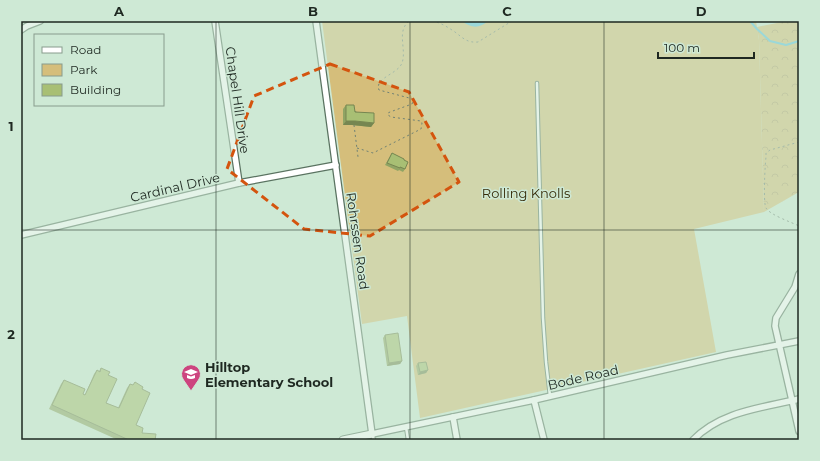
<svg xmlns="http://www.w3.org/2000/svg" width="820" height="461" viewBox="0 0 820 461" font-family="Montserrat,sans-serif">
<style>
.green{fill:#d5be7b}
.forest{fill:url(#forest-crowns)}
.water{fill:url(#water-ripples)}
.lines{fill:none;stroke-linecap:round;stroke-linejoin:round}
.stream{stroke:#5dc4dd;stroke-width:2}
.service-casing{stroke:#5a7361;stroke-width:4.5}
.minor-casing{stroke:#5a7361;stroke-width:8}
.tertiary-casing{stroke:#5a7361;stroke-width:9}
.path{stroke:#6f8174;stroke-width:1;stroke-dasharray:2 3;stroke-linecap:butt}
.service{stroke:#fff;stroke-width:2.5}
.minor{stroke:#fff;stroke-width:5.5}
.tertiary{stroke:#fff;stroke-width:7}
.wall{fill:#90a464}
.shaded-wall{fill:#768651}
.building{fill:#a8bf74;stroke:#768651}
.marked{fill:none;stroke:#d4540e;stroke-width:3;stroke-dasharray:8 5;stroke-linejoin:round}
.grid{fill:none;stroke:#1e2821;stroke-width:1;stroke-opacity:0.55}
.labels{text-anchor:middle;stroke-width:3;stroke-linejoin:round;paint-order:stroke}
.street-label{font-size:13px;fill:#1e2821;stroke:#cee9d5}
.park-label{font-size:13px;fill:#362b08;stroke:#cee9d5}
.poi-label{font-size:13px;font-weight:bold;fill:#1e2821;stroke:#cee9d5;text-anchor:start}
.neatline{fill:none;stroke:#1e2821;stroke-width:1.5}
.grid-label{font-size:13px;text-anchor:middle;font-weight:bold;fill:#1e2821}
</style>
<defs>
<pattern id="forest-crowns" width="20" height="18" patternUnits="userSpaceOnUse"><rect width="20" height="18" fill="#d5be7b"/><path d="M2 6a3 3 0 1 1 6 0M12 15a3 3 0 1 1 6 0" fill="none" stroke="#b6a36a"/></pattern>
<pattern id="water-ripples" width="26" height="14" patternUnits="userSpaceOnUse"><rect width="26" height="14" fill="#5dc4dd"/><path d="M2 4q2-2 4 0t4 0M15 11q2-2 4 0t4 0" fill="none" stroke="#50a8bd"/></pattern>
</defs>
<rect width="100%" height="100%" fill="#cee9d5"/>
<polygon class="green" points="322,21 756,21 759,40 764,212 694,229 716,352 420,418 407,316 362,324"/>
<polygon class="forest" points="787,21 799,21 799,192 764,212 759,40 757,27"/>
<path class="water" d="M 462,21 L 488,21 C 479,29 471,28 462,21 Z"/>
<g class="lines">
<polyline class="stream" points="750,21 757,29 770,41 786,45 799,41"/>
<g class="service-casing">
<g id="service">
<polyline points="537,83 543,318 546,362 550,396"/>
<polyline points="406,427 408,440"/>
<polyline points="372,434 374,440"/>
</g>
</g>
<g class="minor-casing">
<g id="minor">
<polyline points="215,21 239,183"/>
<polyline points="316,21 372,434 534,400 727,355 799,341"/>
<polyline points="21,30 27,26 40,21"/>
<polyline points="21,235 239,183 336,165"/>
<polyline points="799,274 795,287 776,318 775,326 799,431"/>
<polyline points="534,400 544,440"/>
<polyline points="453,417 457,440"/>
<path d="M 693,440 C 721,411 762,408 799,399"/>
</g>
</g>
<g class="tertiary-casing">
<polyline id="tertiary" points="343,440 372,434"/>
</g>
<g class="path">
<path d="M 432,21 C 440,22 449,28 455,32 C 463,38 467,43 478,42 L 512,21"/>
<polyline points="354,125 358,157"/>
<path d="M 799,142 L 770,150 L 766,153 L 766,157 C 765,165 763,203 766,208 C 770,215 791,222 799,226"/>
<path d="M 357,148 L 373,153 L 421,129 L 422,123 L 421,121 L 391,117 L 388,115 L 388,113 L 390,112 L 412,104 L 413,101 L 413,99 L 379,90 C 374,78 398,74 402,63 C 407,49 396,32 409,21"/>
</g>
<use href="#service" class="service"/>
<use href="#minor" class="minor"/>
<use href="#tertiary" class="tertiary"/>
</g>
<g class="wall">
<polygon points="346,105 374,123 371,127 352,125 343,125 343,109"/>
<polygon points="392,153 404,160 405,169 403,172 399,170 398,171 385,165"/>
<polygon points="385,335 402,361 400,364 387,366 383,338"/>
<polygon points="418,363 428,370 426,373 418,375 416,366"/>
<polygon points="101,368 108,375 106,403 118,408 127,388 130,384 133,385 135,382 142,389 136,425 142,433 155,440 118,440 49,409 61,384 64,380 85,395 94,374 97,370 99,371"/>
</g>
<g class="shaded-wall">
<polygon points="346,121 355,121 374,123 371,127 352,125 343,125"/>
<polygon points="402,361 400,364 387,366 389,363"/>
<polygon points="428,370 426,373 418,375 420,372"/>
</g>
<g class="building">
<polygon points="346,105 354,105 355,112 374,113 374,123 355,121 346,121"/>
<polygon points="392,153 404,159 404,160 408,162 405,169 400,167 400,168 387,163"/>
<polygon points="398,333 402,361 389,363 385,335"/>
<polygon points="426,362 428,370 420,372 418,363"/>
<polygon points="101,368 110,372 108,375 117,379 106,403 119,408 130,384 133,385 135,382 143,387 142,389 150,393 136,425 143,428 142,433 156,434 155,440 129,440 52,405 64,380 85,389 83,394 85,395 97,370 100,372"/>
</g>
<path d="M0 0H820V461H0ZM 330,64 L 409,92 L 459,182 L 370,236 L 304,229 L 227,169 L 254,96 Z" fill="#cee9d5" fill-opacity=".55" fill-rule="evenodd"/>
<path class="marked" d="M 330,64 L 409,92 L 459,182 L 370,236 L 304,229 L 227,169 L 254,96 Z"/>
<path class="grid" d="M 216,21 L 216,440M 410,21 L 410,440M 604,21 L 604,440M 21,230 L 799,230"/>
<defs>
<g id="school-pin" transform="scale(1)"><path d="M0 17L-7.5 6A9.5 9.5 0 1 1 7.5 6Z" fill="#cd447f" stroke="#cee9d5"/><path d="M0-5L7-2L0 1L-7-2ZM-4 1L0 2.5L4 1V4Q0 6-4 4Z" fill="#fff"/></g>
</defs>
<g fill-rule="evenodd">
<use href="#school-pin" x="191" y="374"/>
</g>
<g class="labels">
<g class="street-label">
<text transform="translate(238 100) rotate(82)" y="5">Chapel Hill Drive</text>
<text transform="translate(175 187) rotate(-13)" y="5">Cardinal Drive</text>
<text transform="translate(358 241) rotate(82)" y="5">Rohrssen Road</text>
<text transform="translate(583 377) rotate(-13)" y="5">Bode Road</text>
</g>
<g class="park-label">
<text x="526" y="198">Rolling Knolls</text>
</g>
<g class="poi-label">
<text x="205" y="372">Hilltop<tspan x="205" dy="15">Elementary School</tspan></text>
</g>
</g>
<rect width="820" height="461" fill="none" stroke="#cee9d5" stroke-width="44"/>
<rect x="34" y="34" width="130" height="72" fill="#cee9d5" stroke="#889c8d"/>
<rect x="42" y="47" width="20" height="6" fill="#ffffff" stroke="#889c8d"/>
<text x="70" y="54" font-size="12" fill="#1e2821">Road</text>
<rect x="42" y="64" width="20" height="12" fill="#d5be7b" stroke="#889c8d"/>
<text x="70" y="74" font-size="12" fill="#1e2821">Park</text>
<rect x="42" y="84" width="20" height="12" fill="#a8bf74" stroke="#889c8d"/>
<text x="70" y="94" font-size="12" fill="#1e2821">Building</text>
<path d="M658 52v6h96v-6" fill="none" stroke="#1e2821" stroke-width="2"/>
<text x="664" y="52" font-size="12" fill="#1e2821" stroke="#cee9d5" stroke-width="3" paint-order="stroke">100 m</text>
<rect x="22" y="22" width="776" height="417" class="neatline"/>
<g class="grid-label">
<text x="119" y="16">A</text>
<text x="313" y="16">B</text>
<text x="507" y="16">C</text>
<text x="701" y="16">D</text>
<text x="11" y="131">1</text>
<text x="11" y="339">2</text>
</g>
</svg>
